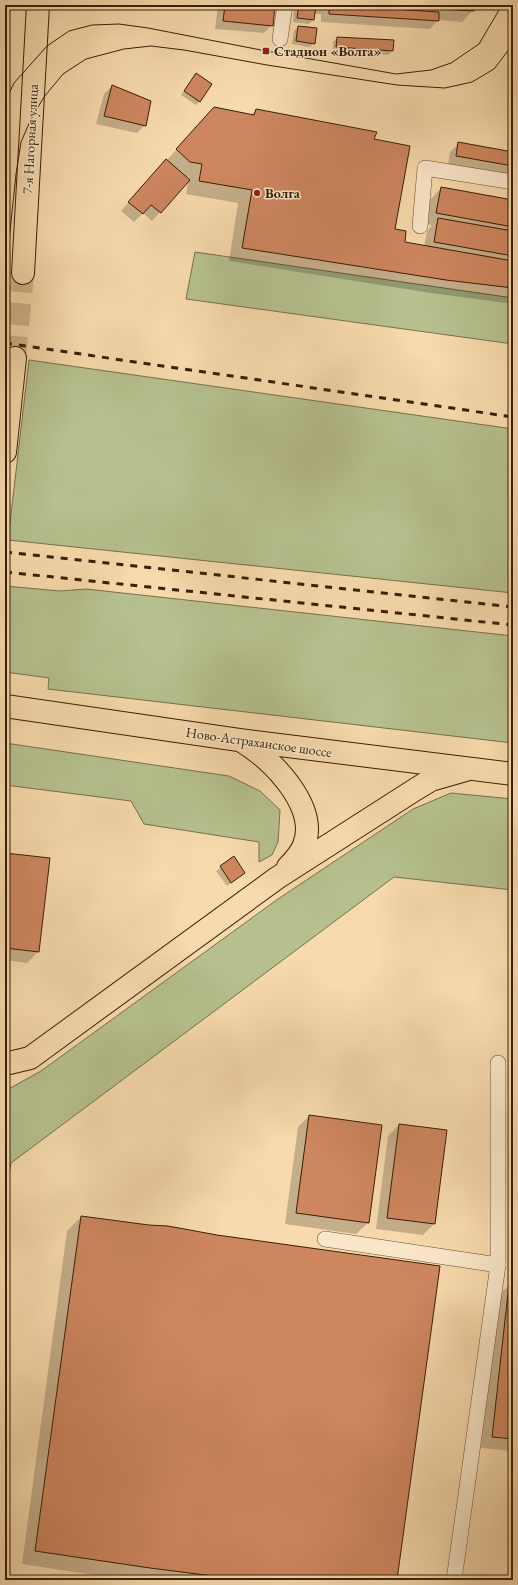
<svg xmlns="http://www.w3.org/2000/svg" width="518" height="1585" viewBox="0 0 518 1585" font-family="'EB Garamond',serif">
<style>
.green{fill:#b6c18f;stroke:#77704a}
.shadow{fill:#0003}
.building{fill:#ce865f;stroke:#381e05}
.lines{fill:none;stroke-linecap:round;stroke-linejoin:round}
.primary-tunnel{stroke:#d1b48b;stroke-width:22;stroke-dasharray:22 11;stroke-linecap:butt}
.lane-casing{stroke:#684d2f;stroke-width:16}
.primary-casing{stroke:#381e05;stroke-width:24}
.lane{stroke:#fae7ca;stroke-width:15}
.primary{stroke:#f7daad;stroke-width:22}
.tram{stroke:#381e05;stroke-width:1}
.rail{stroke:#381e05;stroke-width:3;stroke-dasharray:7 7;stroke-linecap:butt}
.poi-dot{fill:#8f2418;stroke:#fae7ca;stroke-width:1.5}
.labels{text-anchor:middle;stroke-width:3;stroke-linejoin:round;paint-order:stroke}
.poi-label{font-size:14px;font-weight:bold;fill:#381e05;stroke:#fae7ca;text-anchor:start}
.street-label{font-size:14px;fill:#381e05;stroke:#fae7ca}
</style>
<rect width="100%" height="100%" fill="#f7daad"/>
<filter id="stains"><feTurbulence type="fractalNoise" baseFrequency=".005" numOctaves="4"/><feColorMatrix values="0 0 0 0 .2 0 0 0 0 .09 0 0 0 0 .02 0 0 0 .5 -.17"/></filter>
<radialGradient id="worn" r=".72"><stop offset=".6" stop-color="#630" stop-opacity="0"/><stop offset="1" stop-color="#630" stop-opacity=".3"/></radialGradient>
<g class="green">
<polygon points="195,252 513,298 513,344 186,299"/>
<polygon points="29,360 513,429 513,593 8,540"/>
<polygon points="5,586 60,591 86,589 513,636 513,743 48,689 49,678 5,672"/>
<polygon points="5,743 229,776 260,791 280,810 278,842 272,855 259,862 259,842 144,824 131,801 5,785"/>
<polygon points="451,793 513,799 513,890 394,877 11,1163 5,1197 5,1091 41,1071 278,899 413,809"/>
</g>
<g class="shadow">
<polygon points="218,5 274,5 272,25 264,33 215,29"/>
<polygon points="294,5 473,5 473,10 462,22 438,20 430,29 321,22 321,14 314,14 313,20 309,24 293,22"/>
<polygon points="298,27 314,43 310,47 292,44 294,31"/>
<polygon points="337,38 392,51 388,55 333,51 333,42"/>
<polygon points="196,74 200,101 196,105 181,95"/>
<polygon points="112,86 145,125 137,133 96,124 104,94"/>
<polygon points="214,108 250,116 256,110 373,140 394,230 404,243 424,247 427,231 432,225 425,224 430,200 441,188 513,201 513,304 431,293 229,261 238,203 186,194 189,177 185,177 189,180 152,221 143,213 134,222 121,211"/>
<polygon points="458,144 513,153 513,175 448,164 450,152"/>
<polygon points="5,854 38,952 27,963 5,960"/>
<polygon points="234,858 244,873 227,886 216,871"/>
<polygon points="309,1116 381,1126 368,1223 356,1234 285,1224 298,1127"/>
<polygon points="399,1125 434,1224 423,1235 376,1229 388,1136"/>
<polygon points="81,1217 396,1580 126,1580 22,1564 67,1231"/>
<polygon points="509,1285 513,1285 513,1451 481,1448 498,1296"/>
</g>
<g class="building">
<polygon points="225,5 275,5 273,26 223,21"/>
<polygon points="299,5 316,5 314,20 297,18"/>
<polygon points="329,5 439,12 439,21 329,14"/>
<polygon points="371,5 474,5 474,11"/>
<polygon points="298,26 317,28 315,44 296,41"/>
<polygon points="337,37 394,40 393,51 336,47"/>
<polygon points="196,73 212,84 200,102 184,91"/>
<polygon points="112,85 151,101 146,126 104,116"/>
<polygon points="214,107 254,115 256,109 377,132 374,139 410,146 395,229 406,231 405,242 513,261 513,288 446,280 242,248 252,190 199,181 202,164 190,162 176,149"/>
<polygon points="458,142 513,152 513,166 456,156"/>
<polygon points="166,159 190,180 161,213 151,205 143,214 128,202"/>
<polygon points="441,187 513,200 513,227 436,213"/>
<polygon points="438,218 513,231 513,256 434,242"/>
<polygon points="5,853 50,858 39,952 5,948"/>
<polygon points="234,856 245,873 231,883 220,866"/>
<polygon points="309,1115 382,1125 369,1223 296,1213"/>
<polygon points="399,1124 447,1130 435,1224 387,1218"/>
<polygon points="81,1216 149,1225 168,1226 217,1235 440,1266 397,1580 245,1580 150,1568 35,1551"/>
<polygon points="509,1284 513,1284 513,1439 492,1437"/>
</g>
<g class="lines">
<polyline class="primary-tunnel" points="15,358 23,273"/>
<g class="lane-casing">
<g id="lane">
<polyline points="280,39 285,5"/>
<polyline points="420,226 425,168 513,182"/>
<polyline points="325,1239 498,1265"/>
<polyline points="454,1580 498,1265 498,1063"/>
</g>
</g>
<g class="primary-casing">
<g id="primary">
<polyline points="23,273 38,5"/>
<polyline points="5,452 15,358"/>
<polyline points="5,706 239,740 513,774"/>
<path d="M 243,742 C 272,759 319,807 304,845 C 301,853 294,861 288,867"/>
<polyline points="5,1064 30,1058 277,878 416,789 431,780 469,769"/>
</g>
</g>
<use href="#lane" class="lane"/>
<use href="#primary" class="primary"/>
<g class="tram">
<polyline points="5,102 14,83 47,46 69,31 92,25 119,24 148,28 266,51 396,74 431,70 451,63 479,44 502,5"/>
<polyline points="6,270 16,174 21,142 31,119 44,97 63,74 86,59 124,49 151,46 184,50 267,65 397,85 445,88 472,82 494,69 513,44"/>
</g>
<g class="rail">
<polyline points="5,343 513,417"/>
<polyline points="5,552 513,607"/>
<polyline points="5,572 513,625"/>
</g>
</g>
<g class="poi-dot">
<rect x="262" y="47" width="8" height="8" rx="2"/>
<circle cx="257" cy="193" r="4"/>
</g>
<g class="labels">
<g class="poi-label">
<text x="274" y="56">Стадион «Волга»</text>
<text x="265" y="198">Волга</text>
</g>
<g class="street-label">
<text transform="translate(30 139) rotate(-87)" y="5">7-я Нагорная улица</text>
<text transform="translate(259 742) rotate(8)" y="5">Ново-Астраханское шоссе</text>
</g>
</g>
<rect width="518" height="1585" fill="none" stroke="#f7daad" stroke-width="20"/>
<rect x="6" y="6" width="506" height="1573" fill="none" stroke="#381e05" stroke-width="2"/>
<rect x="10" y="10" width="498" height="1565" fill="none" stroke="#381e05"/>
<rect width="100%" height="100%" filter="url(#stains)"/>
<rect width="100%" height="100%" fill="url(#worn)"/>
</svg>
